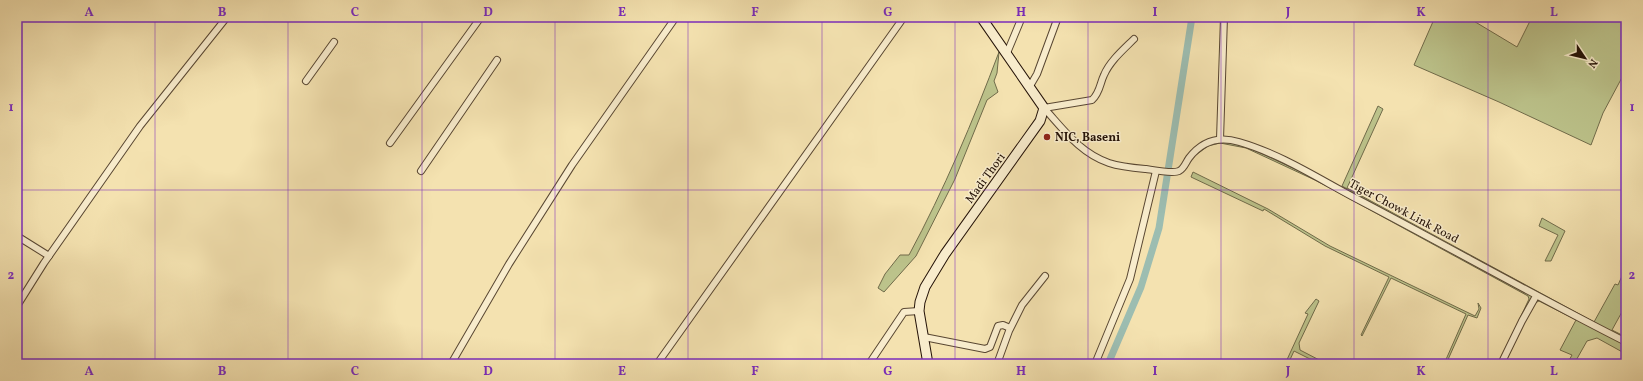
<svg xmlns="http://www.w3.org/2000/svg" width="1643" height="381" viewBox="0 0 1643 381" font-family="Vollkorn,serif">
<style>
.green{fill:#bcc38b;stroke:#706b4a}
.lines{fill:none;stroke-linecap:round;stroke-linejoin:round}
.canal{stroke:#9cbdb1;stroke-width:7}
.street-casing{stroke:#594732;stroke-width:8}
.secondary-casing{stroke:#251308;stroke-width:11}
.street{stroke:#f8eccc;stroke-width:6}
.secondary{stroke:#f8eccc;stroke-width:9}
.grid{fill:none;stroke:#7b2cbf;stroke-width:1;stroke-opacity:0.55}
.poi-dot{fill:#8f2418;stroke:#f8eccc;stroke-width:1.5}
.labels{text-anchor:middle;stroke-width:3;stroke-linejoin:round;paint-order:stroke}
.poi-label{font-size:12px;font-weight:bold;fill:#251308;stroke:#f8eccc;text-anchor:start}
.street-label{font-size:12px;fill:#251308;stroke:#f8eccc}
.neatline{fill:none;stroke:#7b2cbf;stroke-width:1.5}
.grid-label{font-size:13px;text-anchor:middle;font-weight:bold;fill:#7b2cbf}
</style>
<rect width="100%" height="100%" fill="#f4e2b0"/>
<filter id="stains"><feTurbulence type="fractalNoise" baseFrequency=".005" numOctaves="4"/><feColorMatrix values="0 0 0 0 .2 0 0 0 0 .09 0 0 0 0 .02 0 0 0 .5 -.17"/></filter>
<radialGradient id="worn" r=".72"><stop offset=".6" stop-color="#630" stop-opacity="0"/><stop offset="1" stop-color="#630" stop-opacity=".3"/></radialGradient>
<g class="green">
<polygon points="1435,17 1467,17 1517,47 1532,17 1626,17 1626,70 1603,113 1591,145 1499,102 1414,65"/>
<path d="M 999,52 L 997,73 L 994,81 L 998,92 L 987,100 L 955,179 L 916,256 L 884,292 L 878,288 L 885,274 L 900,255 L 909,255 C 944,190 973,121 999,52 Z"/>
<polygon points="1378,106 1383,109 1347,188 1594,322 1615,284 1618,285 1626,267 1626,311 1623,310 1612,330 1626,337 1626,340 1529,289 1342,186"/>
<polygon points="1224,141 1245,146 1310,176 1531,295 1532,298 1505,350 1529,299 1528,296 1317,181 1246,148 1220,143 1208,146 1192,158 1207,145"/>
<polygon points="1193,172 1268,209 1330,246 1475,316 1479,309 1478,303 1481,308 1477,318 1468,315 1446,364 1444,364 1466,314 1391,278 1362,336 1361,335 1389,277 1325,246 1264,209 1263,211 1191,177"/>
<polygon points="1542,218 1565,231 1551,261 1545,261 1558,235 1539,226"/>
<polygon points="1316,299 1319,301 1299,343 1300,350 1327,364 1320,364 1294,351 1288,364 1285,364 1308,314 1305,313"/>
<polygon points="1536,300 1541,301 1626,345 1626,354 1597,338 1587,341 1574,364 1567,364 1572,355 1560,350 1576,320 1539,301 1535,303"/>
</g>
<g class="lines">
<polyline class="canal" points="1108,364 1141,287 1159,228 1192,17"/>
<g class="street-casing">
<g id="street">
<polyline points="1007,53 1022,17"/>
<polyline points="306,81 334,42"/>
<polyline points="1030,86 1037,74 1058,17"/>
<path d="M 1044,108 C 1064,130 1080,153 1109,163 C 1121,167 1134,168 1146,169 C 1153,170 1173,174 1179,171 C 1184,169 1186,162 1189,158 C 1202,141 1219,136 1239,142 C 1281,154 1319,179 1357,199 C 1447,246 1535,296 1626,342"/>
<path d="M 1044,108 L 1092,100 C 1100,93 1100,83 1104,75 C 1110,61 1123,50 1134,39"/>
<polyline points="1220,139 1224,17"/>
<polyline points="390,143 481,17"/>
<polyline points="421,171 497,60"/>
<polyline points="17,236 49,256"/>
<polyline points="17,306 44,263 140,126 227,17"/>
<polyline points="924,337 985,349 990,347 998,326 1003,325 1010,328"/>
<polyline points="451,364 509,264 572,165 676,17"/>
<polyline points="657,364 904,17"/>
<polyline points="869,364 904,312 919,311"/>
<polyline points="997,364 1009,331 1022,305 1045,276"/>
<polyline points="1095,364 1130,279 1156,171"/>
<polyline points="1501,364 1522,321 1536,296"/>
</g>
</g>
<g class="secondary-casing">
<polyline id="secondary" points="928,364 919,311 920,302 925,287 945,254 1040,121 1044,108 981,17"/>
</g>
<use href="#street" class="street"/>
<use href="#secondary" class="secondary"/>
</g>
<path class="grid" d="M 155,17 L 155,364M 288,17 L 288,364M 422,17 L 422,364M 555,17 L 555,364M 688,17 L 688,364M 822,17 L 822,364M 955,17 L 955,364M 1088,17 L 1088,364M 1221,17 L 1221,364M 1354,17 L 1354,364M 1488,17 L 1488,364M 17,190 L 1626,190"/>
<circle class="poi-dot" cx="1047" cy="137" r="4"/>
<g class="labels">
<g class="poi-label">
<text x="1055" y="141">NIC, Baseni</text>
</g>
<g class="street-label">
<text transform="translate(985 178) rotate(-54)" y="4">Madi Thori</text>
<text transform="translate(1404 211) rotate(28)" y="4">Tiger Chowk Link Road</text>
</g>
</g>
<rect width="1643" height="381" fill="none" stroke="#f4e2b0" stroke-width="44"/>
<g transform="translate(1585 58) rotate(125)" stroke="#f8eccc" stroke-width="3" paint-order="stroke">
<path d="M0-3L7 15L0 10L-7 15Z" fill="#251308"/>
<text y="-6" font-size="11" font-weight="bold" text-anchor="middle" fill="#251308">N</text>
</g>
<rect x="22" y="22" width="1599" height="337" class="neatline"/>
<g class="grid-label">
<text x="89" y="16">A</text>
<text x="222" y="16">B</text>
<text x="355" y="16">C</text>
<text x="488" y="16">D</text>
<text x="622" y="16">E</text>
<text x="755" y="16">F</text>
<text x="888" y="16">G</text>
<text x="1021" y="16">H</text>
<text x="1155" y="16">I</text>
<text x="1288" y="16">J</text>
<text x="1421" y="16">K</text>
<text x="1554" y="16">L</text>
<text x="11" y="111">1</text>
<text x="1632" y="111">1</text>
<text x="11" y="279">2</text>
<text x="1632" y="279">2</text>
<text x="89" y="375">A</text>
<text x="222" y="375">B</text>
<text x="355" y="375">C</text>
<text x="488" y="375">D</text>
<text x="622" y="375">E</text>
<text x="755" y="375">F</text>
<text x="888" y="375">G</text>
<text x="1021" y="375">H</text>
<text x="1155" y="375">I</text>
<text x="1288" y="375">J</text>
<text x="1421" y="375">K</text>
<text x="1554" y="375">L</text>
</g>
<rect width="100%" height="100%" filter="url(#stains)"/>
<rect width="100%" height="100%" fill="url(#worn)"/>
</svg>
